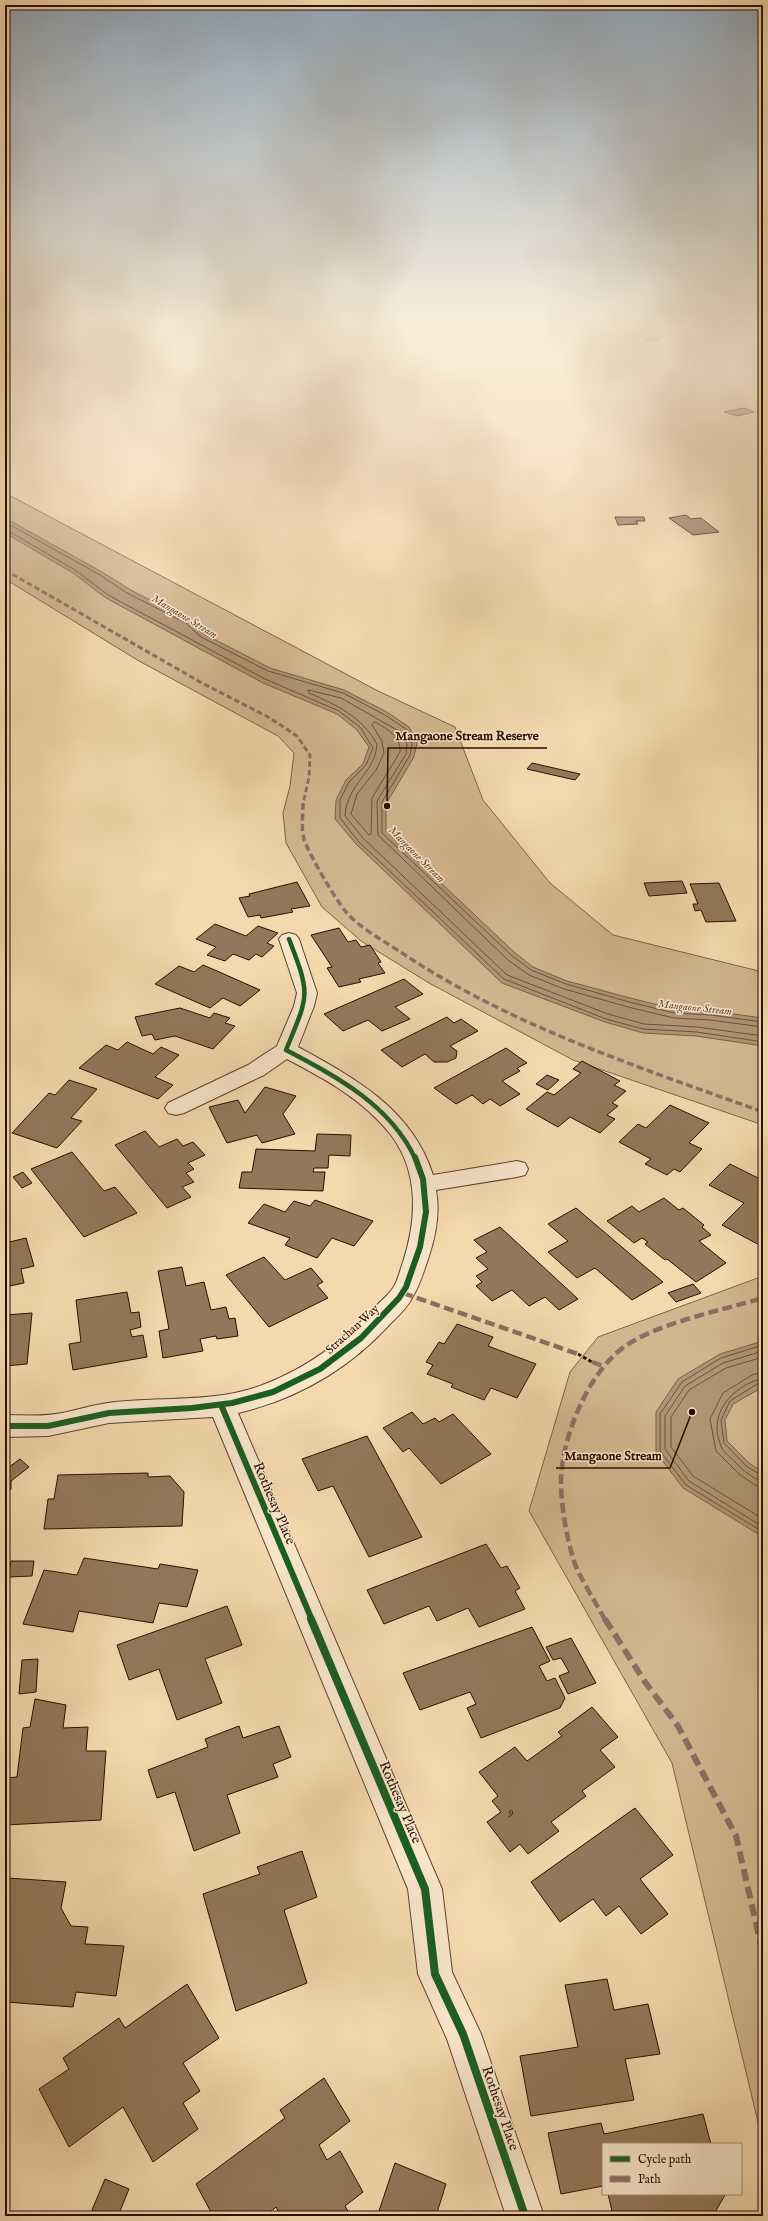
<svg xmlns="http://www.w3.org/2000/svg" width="768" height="2221" viewBox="0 0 768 2221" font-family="'IM FELL English',serif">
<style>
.green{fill:#d3b690;stroke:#7f6248}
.water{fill:#b09473;stroke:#7b5e45}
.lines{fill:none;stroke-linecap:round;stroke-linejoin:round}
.shore{stroke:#6e503a;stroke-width:1}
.building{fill:#94775a;stroke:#2b0d00}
.minor-casing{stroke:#5e402c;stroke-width:2}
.path{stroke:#2b0d00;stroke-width:3;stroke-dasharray:3.5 2.5;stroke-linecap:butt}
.minor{fill:#f8e6ca;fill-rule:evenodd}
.quiet-far3{stroke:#8d6e63;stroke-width:3;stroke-dasharray:5.5 3;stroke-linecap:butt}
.quiet-far2{stroke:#8d6e63;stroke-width:3.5;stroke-dasharray:7 3.5;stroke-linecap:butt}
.quiet-far1{stroke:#8d6e63;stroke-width:4.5;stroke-dasharray:10 4.5;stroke-linecap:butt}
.quiet{stroke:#8d6e63;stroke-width:6;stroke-dasharray:12 6;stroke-linecap:butt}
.cycleway-far2-casing{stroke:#f8e6ca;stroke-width:7}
.cycleway-far1-casing{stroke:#f8e6ca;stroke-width:8}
.cycleway-casing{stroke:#f8e6ca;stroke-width:10}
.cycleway-far2{stroke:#1b5e20;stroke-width:4.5}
.cycleway-far1{stroke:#1b5e20;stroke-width:6}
.cycleway{stroke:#1b5e20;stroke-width:8}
.labels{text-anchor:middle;stroke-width:3;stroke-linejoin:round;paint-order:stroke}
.far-water-label{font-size:11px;font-style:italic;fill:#674a34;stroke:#f8e6ca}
.street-label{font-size:12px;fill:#2b0d00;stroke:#f8e6ca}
.near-number-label{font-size:12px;fill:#452816}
.near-street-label{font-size:14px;fill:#2b0d00;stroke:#f8e6ca}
.leader{fill:none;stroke:#2b0d00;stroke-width:1.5}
.callout-dot{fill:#2b0d00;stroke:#f8e6ca;stroke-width:1.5}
.callout-label{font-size:13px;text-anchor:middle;font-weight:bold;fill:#2b0d00;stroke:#f8e6ca;stroke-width:3;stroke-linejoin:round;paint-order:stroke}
</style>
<rect width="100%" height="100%" fill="#f5d9ae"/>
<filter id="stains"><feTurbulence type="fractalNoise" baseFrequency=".005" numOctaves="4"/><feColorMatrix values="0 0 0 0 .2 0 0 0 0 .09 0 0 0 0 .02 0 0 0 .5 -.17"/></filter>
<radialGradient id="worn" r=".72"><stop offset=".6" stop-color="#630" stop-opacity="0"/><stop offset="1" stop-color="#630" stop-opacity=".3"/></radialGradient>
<g class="green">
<polygon points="5,493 376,690 455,727 483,800 550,883 613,935 763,972 763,1125 573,1060 429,983 361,941 322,907 286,843 283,813 290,786 294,753 278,736 139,661 5,579"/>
<polygon points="763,1276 763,2143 672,1763 529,1511 570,1372 598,1337"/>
</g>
<g class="water">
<polygon points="5,518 102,572 129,589 188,620 202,633 270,668 344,690 387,712 409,727 417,743 414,757 386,804 386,831 514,952 533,967 567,981 634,999 674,1009 711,1011 763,1018 763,1046 696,1036 643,1033 605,1022 502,983 356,844 335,819 336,800 346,780 363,764 369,747 357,730 337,714 263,683 106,598 73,573 5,533"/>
<polygon points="763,1341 763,1387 733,1404 725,1420 727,1441 748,1462 763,1473 763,1537 683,1488 656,1452 656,1412 678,1379 720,1354"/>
</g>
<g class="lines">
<g class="shore">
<polyline points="5,522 100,575 127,593 186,623 201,637 268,671 343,693 385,715 406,729 412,744 410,755 382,802 382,833 511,955 531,970 566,984 633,1003 674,1013 711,1015 763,1022"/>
<polyline points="5,529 75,570 108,595 265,679 339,711 360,727 373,748 366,765 349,782 340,800 340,818 359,842 504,979 606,1019 643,1029 697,1032 763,1042"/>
<path d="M 375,722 C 387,729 401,736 400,752 L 372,798 L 371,834 L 369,835 L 351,814 L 357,794 L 376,770 L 384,753 L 382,741 L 372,725 Z"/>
<path d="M 763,1027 L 710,1020 L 674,1018 L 632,1008 L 564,989 L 529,975 L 508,960 L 378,835 L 377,801 L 406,754 L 407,744 L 402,733 L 341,698 L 308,690 L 309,693 C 337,705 362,717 377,744 C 375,774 347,783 345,816 L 363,838 L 507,975 L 608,1014 L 644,1024 L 697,1027 L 763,1036"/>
<polyline points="763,1345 721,1358 682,1382 660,1414 660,1451 686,1485 763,1532"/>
<polyline points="763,1351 723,1363 685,1386 665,1416 665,1449 689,1481 763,1527"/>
<polyline points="763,1357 726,1368 689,1390 671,1417 671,1447 693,1476 763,1519"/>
<polyline points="763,1372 752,1375 723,1393 710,1419 716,1451 739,1474 755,1485 763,1487"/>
<path d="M 763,1378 C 732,1386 707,1414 721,1446 C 723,1452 731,1458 735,1462 C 743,1470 752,1479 763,1481"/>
<polyline points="763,1383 757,1384 730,1401 721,1420 724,1443 746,1466 763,1476"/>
</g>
</g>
<g class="building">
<polygon points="648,337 660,338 657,341 645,340"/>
<polygon points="744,408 754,412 738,416 724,412"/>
<polygon points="686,515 691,519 701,518 719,532 693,535 669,518"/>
<polygon points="615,517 644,517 645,521 636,521 638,524 618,525"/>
<polygon points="532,763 580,774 575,780 527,769"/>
<polygon points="682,881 687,893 649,896 644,883"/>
<polygon points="297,882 310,906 291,909 293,912 261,918 260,915 248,917 239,898 250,896 249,894"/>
<polygon points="719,883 736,921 706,922 701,910 695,911 693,904 698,904 690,884"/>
<polygon points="215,924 246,936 258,926 278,933 267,943 274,946 262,957 256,954 249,960 233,954 225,961 207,955 216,947 196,939"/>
<polygon points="339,928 348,942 356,940 361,947 370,945 381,962 378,963 385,973 359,979 361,982 339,987 327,968 332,967 311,935"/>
<polygon points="203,965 217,971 260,990 240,1006 223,998 210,1008 155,984 179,966 194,972"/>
<polygon points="404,979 423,994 395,1007 410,1019 382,1031 368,1020 343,1031 324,1014"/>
<polygon points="180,1008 210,1018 214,1013 230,1018 225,1023 235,1026 213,1049 175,1036 155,1040 152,1034 142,1036 135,1017"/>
<polygon points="447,1017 454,1023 461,1019 478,1031 450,1046 457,1051 456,1058 447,1062 434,1062 425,1054 402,1067 381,1050"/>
<polygon points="127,1042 153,1054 161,1047 179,1055 155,1077 173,1085 158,1099 79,1068 106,1045 118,1050"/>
<polygon points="506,1048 527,1063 517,1068 520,1071 502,1081 520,1094 500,1106 490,1099 483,1104 472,1095 456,1104 434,1088"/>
<polygon points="582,1061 620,1081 614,1085 626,1091 612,1103 618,1106 607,1115 615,1119 600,1133 570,1117 558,1127 526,1109 547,1092 554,1095 581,1073 573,1069"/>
<polygon points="547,1075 559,1080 548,1090 536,1084"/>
<polygon points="69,1080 97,1089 71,1118 82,1121 57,1148 12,1133 49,1093 55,1095"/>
<polygon points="265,1087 296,1096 283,1114 295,1134 262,1143 257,1135 227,1143 209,1107 238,1100 245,1113"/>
<polygon points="670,1105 709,1123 689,1143 702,1149 680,1172 674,1169 667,1175 645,1164 651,1159 619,1142 638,1124 646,1128"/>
<polygon points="145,1131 159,1147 177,1139 183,1146 193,1142 205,1155 188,1163 194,1169 186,1173 194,1182 182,1187 191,1197 167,1208 115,1145"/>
<polygon points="317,1134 351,1135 350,1156 329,1155 328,1168 314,1168 313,1172 325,1172 323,1191 239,1188 242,1172 252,1172 256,1149 315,1151"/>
<polygon points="72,1152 104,1191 115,1187 137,1213 84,1237 31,1169"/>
<polygon points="730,1164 758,1178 761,1174 763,1175 763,1247 722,1225 744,1203 709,1185"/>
<polygon points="23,1172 32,1183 22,1188 13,1177"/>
<polygon points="664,1198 679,1210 683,1208 704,1225 702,1227 711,1235 699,1241 726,1263 696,1282 667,1259 665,1260 645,1244 648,1242 642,1238 634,1243 607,1221 632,1206 639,1212"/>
<polygon points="315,1200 373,1221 354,1246 332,1238 317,1258 285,1245 290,1238 248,1223 264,1204 285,1212 294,1201 310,1206"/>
<polygon points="576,1208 663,1282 632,1300 595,1268 577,1278 548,1252 568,1241 548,1224"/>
<polygon points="500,1227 578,1299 559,1310 545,1297 529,1306 512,1290 492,1301 476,1286 482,1282 476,1276 488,1269 476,1258 487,1252 474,1240"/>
<polygon points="26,1238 34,1266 21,1269 24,1283 5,1287 5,1243"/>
<polygon points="264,1257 285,1280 311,1268 323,1282 317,1285 328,1298 269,1327 226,1275"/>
<polygon points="182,1267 186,1286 204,1282 211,1310 226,1307 229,1319 235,1318 238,1336 217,1339 216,1336 200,1339 203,1351 163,1358 159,1331 169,1329 158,1271"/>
<polygon points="693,1284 701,1293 676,1302 668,1293"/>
<polygon points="127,1292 131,1313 139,1312 141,1327 130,1330 132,1337 143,1335 147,1357 73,1370 69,1344 81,1342 76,1300"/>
<polygon points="32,1313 27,1364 5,1366 5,1315"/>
<polygon points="457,1324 493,1337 488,1346 536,1364 517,1398 491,1388 484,1400 451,1387 453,1384 427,1374 433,1365 426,1362 439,1342 444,1344"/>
<polygon points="412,1412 423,1424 435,1418 439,1422 453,1414 491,1454 441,1484 409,1448 403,1452 383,1428"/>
<polygon points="367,1436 422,1537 369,1557 333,1486 318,1491 302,1459"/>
<polygon points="20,1459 29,1467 11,1481 11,1489 5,1494 5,1470"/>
<polygon points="148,1473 148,1477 170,1476 184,1492 182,1526 44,1529 48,1499 54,1499 58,1475"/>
<polygon points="486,1544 501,1568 507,1566 520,1588 515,1591 525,1609 479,1627 468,1608 437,1621 429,1606 384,1624 367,1590"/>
<polygon points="84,1558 158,1569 160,1564 198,1570 187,1607 159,1603 153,1623 79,1611 73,1632 23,1624 44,1570 77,1575"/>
<polygon points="11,1561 34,1561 32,1576 8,1577"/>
<polygon points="227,1606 242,1645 205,1659 222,1703 177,1720 159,1669 129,1680 117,1645"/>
<polygon points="532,1627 550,1661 539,1666 547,1681 555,1678 565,1698 560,1708 481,1738 467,1708 476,1704 470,1692 420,1710 403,1673"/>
<polygon points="571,1638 596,1683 568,1694 559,1676 569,1672 561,1658 553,1660 546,1647"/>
<polygon points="38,1659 36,1692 19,1694 22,1660"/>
<polygon points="35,1699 66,1705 63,1728 88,1727 86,1751 106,1751 101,1820 5,1825 6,1778 17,1777 23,1728 30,1727"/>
<polygon points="592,1707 618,1737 600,1750 615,1767 582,1791 586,1796 551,1822 559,1831 528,1854 520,1844 510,1852 487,1822 501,1812 492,1801 498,1796 479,1772 515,1747 527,1761 562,1736 558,1732"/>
<polygon points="239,1726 243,1738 279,1726 291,1757 273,1764 278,1777 227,1795 240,1833 194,1851 175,1792 157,1798 148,1770 208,1747 205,1739"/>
<polygon points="635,1808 673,1855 640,1879 668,1914 641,1934 619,1906 606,1916 593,1899 560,1922 531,1882"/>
<polygon points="302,1851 317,1897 284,1910 307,1983 236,2011 203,1894 260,1874 257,1867"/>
<polygon points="8,1878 66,1882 61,1908 71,1926 88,1927 85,1944 124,1946 116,1996 76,1992 73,2007 5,2002 5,1893"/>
<polygon points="607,1979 614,2010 648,2004 660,2054 625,2059 634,2100 531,2116 520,2056 578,2047 565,1985"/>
<polygon points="187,1984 219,2038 183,2063 200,2091 183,2103 198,2129 153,2162 123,2107 69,2147 39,2089 69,2069 63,2058 119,2018 125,2028"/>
<polygon points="324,2078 350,2121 319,2145 327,2160 340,2151 363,2192 345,2206 351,2216 281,2216 276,2207 265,2216 213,2216 196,2184 285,2118 280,2110"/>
<polygon points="703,2114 711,2144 603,2144 603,2186 561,2194 548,2133 601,2123 604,2134"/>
<polygon points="395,2163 446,2184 436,2216 386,2216 379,2211"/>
<polygon points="105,2179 129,2189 118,2216 105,2216 92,2210"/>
<polygon points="608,2194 723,2194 725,2195 713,2216 590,2216 612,2211"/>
</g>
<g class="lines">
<g class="minor-casing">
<path id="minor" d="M 289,933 L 296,935 L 299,939 L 317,993 L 314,1006 L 298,1047 C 355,1078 412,1109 433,1175 L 517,1161 L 525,1163 L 528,1169 L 525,1175 L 517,1177 L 436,1190 C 440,1212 436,1235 429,1256 C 424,1271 420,1285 412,1298 C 407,1308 398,1316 390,1324 C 349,1369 297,1399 238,1413 L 442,1889 L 452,1972 L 481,2034 L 544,2216 L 506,2216 L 447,2039 L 418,1974 L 408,1889 L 213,1417 L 109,1423 L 48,1436 L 5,1437 L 5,1415 C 24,1415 43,1417 62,1413 C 78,1410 92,1405 108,1403 C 160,1396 215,1404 265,1384 C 309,1367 346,1339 378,1304 C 383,1299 389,1294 393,1288 C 398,1281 400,1270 403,1262 C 417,1219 419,1172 391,1135 C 364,1100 325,1079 287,1059 L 264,1075 L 184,1113 L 176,1115 L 168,1113 L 165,1108 L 168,1103 L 248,1065 L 277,1046 L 294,1006 L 297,993 L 279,939 L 282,935 Z"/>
</g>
<polyline class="path" points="578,1354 592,1362"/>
<use href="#minor" class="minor"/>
<polyline class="quiet-far3" points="5,570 202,683 270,718 297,736 310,755 309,777 303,804"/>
<path class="quiet-far2" d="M 303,803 C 303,814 301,829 304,839 C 309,855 336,900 346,912 C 361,929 384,941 402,953 C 513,1027 639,1067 763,1112"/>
<g class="quiet-far1">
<polyline points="403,1293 578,1354"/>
<polyline points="592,1362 603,1366"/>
<path d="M 605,1620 C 596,1602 578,1576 573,1558 C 566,1534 561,1505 561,1480 C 562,1437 588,1373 624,1347 C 657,1323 723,1310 763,1298"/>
</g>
<polyline class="quiet" points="605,1619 645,1682 678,1726 736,1836 763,1954"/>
<g class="cycleway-far2-casing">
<path id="cycleway-far2" d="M 289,939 C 311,996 309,994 286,1050 C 337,1077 389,1104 415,1158"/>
</g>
<g class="cycleway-far1-casing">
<g id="cycleway-far1">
<polyline points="222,1407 312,1620"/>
<polyline points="5,1426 48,1426 109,1413 192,1408 232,1403 273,1392 320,1369 361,1338 399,1298 406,1287 420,1247 426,1212 423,1179 415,1157"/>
</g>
</g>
<g class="cycleway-casing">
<polyline id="cycleway" points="311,1619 425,1889 435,1974 463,2034 525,2216"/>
</g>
<use href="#cycleway-far2" class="cycleway-far2"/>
<use href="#cycleway-far1" class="cycleway-far1"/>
<use href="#cycleway" class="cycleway"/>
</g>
<linearGradient id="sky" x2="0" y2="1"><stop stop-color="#91a7b9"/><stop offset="0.51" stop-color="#faeedb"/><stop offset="1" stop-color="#faeedb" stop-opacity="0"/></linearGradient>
<rect width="768" height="635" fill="url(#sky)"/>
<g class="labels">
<g class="far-water-label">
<text transform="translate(185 616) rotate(31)" y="4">Mangaone Stream</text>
<text transform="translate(417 854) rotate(45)" y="4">Mangaone Stream</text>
<text transform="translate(695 1007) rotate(6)" y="4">Mangaone Stream</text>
</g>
<g class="street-label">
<text transform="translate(352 1329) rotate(-42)" y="4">Strachan Way</text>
</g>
<g class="near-number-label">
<text x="511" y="1816">9</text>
</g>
<g class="near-street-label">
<text transform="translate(275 1503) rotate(67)" y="5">Rothesay Place</text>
<text transform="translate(401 1802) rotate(67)" y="5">Rothesay Place</text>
<text transform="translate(501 2108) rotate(71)" y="5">Rothesay Place</text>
</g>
</g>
<path class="leader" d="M387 806L388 748H547M692 1412L670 1468H556"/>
<g class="callout-dot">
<circle cx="387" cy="806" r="4"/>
<circle cx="692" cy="1412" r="4"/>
</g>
<g class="callout-label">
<text x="467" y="740">Mangaone Stream Reserve</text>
<text x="613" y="1460">Mangaone Stream</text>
</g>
<rect width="768" height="2221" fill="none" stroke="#f5d9ae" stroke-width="20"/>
<rect x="6" y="6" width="756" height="2209" fill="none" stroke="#2b0d00" stroke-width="2"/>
<rect x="10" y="10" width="748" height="2201" fill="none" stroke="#2b0d00"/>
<rect x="602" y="2143" width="140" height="52" fill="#f8e6ca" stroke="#a68f79"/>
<rect x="610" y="2156" width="20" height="6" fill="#1b5e20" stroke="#a68f79"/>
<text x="638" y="2163" font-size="12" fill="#2b0d00">Cycle path</text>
<rect x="610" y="2176" width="20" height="6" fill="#8d6e63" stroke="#a68f79"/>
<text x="638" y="2183" font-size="12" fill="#2b0d00">Path</text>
<rect width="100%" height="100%" filter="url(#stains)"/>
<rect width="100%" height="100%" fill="url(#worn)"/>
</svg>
